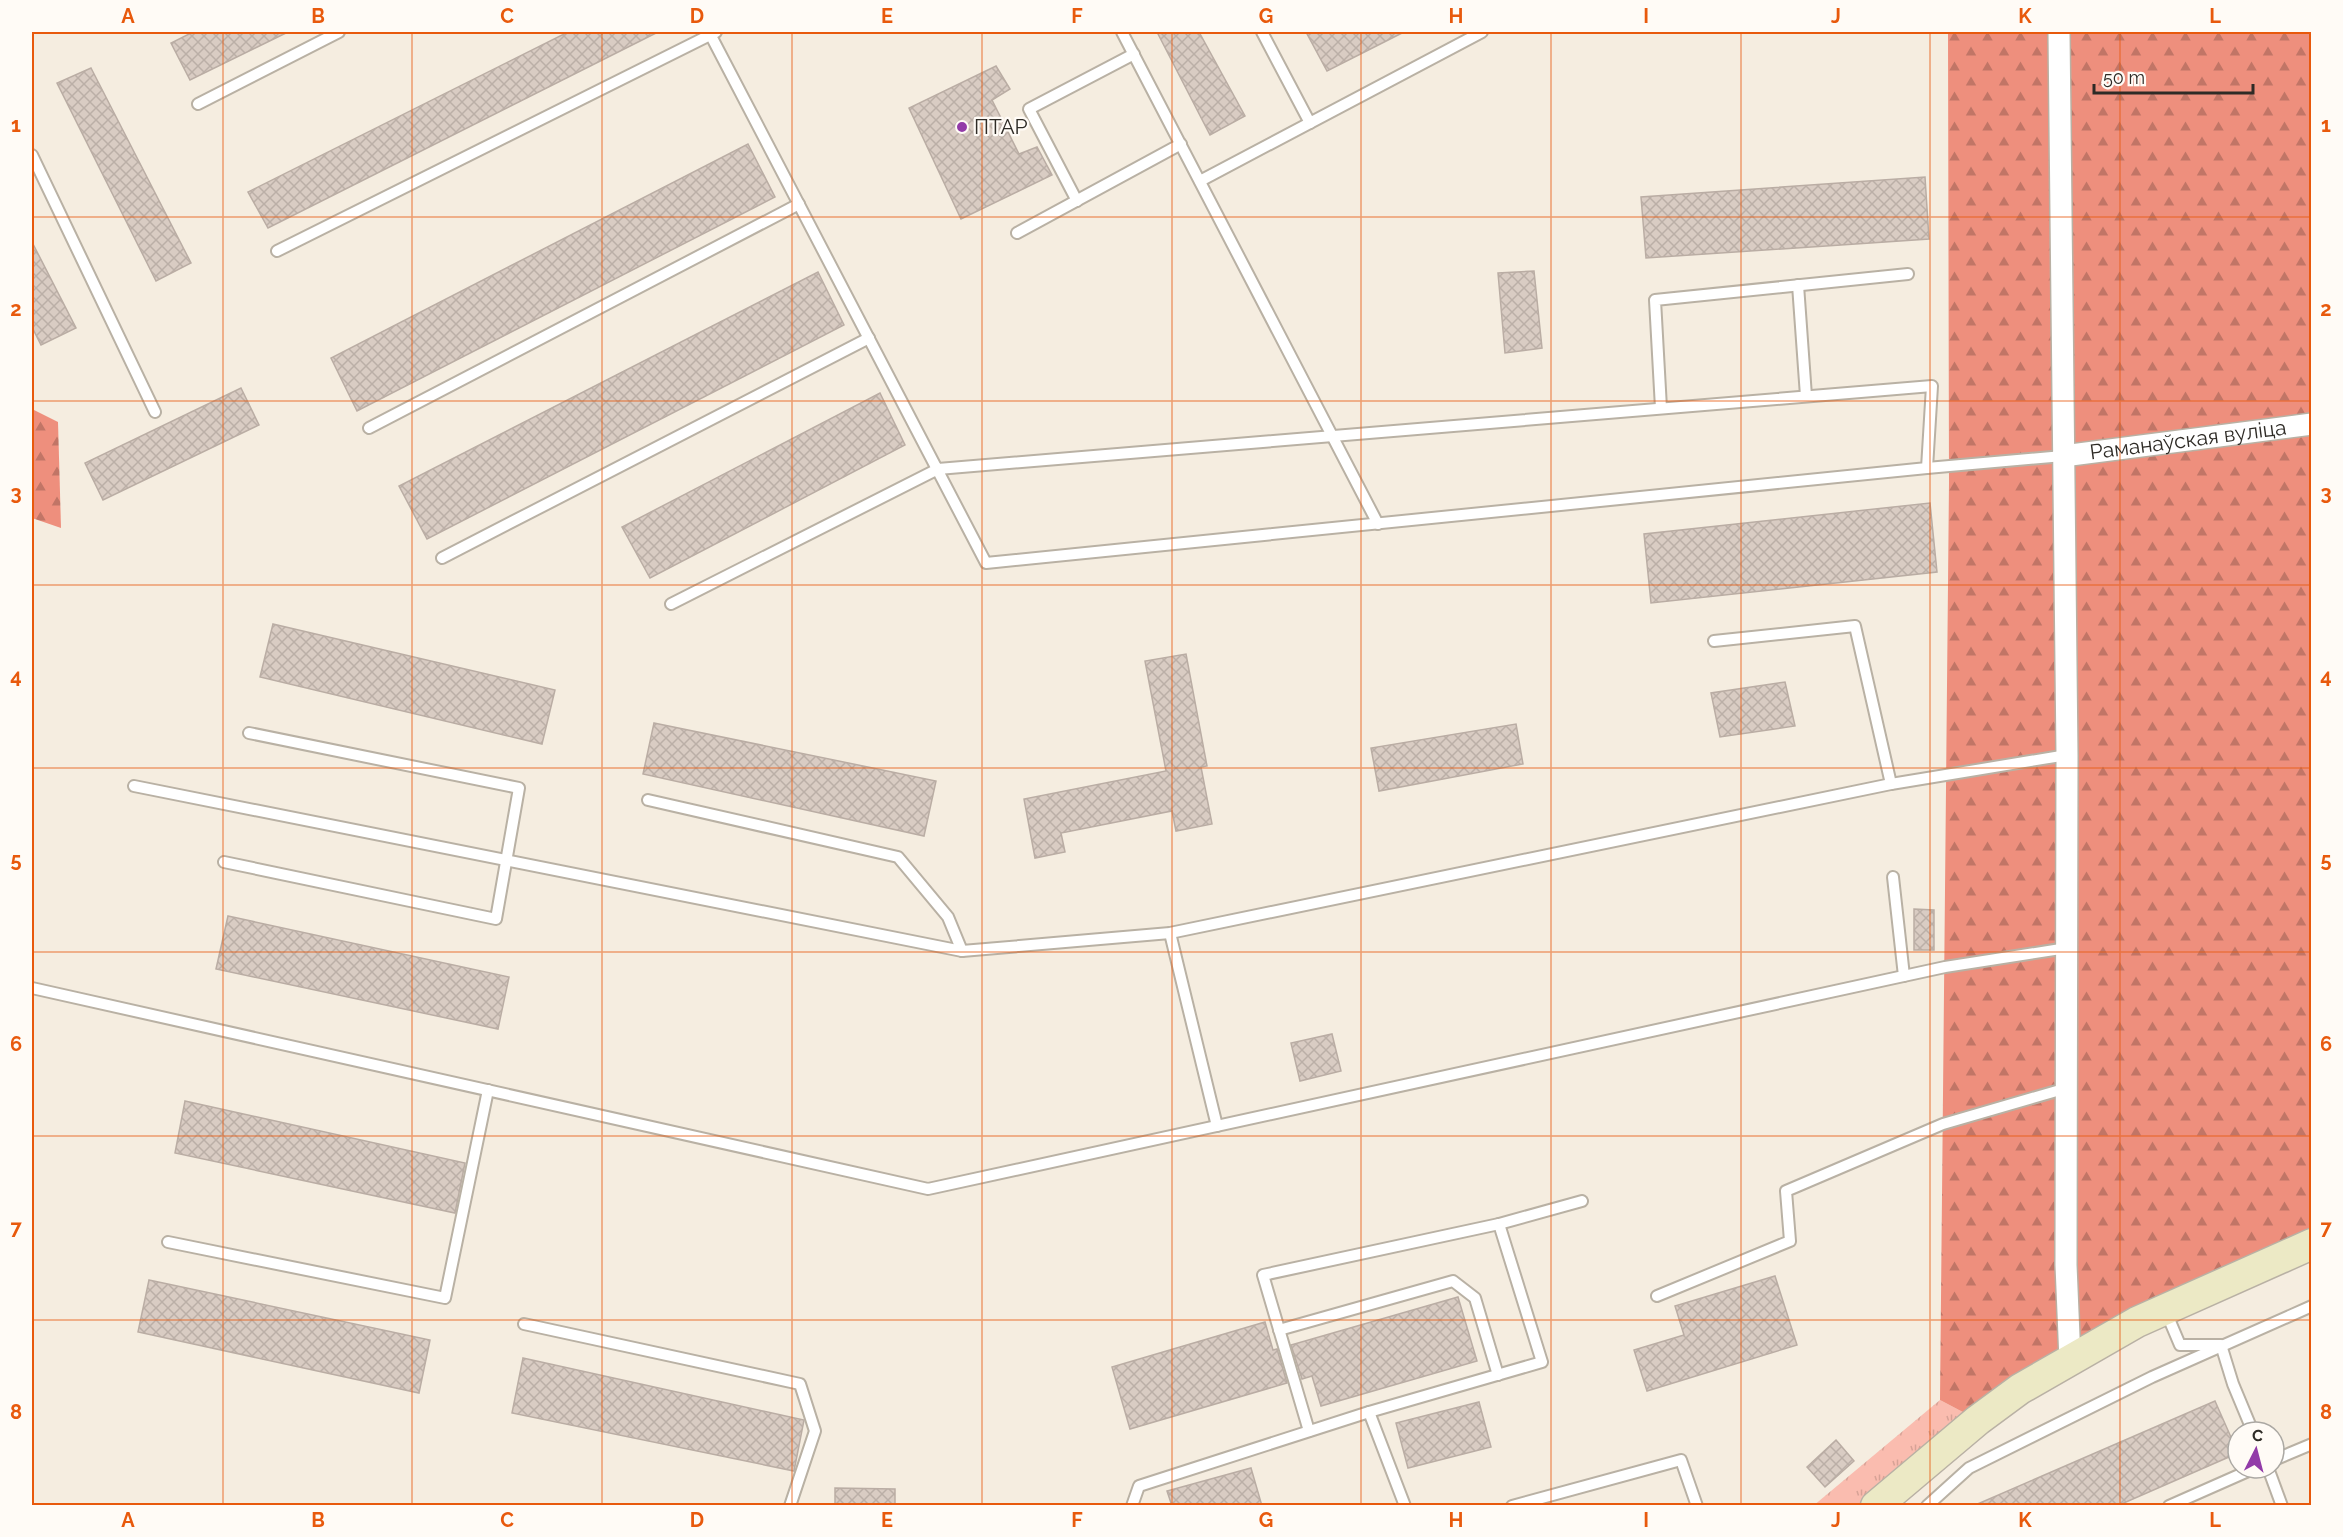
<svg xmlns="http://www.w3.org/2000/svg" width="2343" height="1537" viewBox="0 0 2343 1537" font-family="Raleway,sans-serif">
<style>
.grass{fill:url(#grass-tufts)}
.forest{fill:url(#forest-firs)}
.building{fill:url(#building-cross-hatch);stroke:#baada4;stroke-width:1.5}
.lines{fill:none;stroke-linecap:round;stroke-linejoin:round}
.service-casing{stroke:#b9b1a4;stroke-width:14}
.minor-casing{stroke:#b9b1a4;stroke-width:24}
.secondary-casing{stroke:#b9b1a4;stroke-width:33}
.service{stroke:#fff;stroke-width:10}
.minor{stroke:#fff;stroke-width:21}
.secondary{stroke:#ece9c5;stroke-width:30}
.grid{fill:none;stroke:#e8590c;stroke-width:1.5;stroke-opacity:0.55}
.poi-dot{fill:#923ba8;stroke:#fffbf6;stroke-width:2}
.labels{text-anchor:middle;stroke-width:4.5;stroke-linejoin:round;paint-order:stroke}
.poi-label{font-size:21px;fill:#2e2b26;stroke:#fffbf6;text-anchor:start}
.street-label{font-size:21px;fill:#2e2b26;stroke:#fffbf6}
.neatline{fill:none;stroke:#e8590c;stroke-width:2}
.grid-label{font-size:20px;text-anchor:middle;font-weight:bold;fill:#e8590c}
</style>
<defs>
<pattern id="grass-tufts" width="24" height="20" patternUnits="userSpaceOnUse" patternTransform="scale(1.5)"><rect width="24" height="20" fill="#fabcaf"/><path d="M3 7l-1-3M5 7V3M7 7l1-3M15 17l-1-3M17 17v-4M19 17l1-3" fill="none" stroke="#d7a296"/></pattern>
<pattern id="forest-firs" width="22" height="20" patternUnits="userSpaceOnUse" patternTransform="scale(1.5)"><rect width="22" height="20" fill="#ee8f7d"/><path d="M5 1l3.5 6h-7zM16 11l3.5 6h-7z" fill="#c17566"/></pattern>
<pattern id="building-cross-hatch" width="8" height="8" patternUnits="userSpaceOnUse" patternTransform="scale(1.5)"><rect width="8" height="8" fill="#d9ccc3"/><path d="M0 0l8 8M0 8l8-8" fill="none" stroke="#bbafa7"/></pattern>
</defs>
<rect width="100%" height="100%" fill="#f5ede0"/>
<polygon class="grass" points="1940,1400 1978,1420 1876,1505 1813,1506"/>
<g class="forest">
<polygon points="1948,32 2311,32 2311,1244 1978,1420 1940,1400 1949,482"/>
<polygon points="32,409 58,422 61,528 32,518"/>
</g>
<g class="building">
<polygon points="193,32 288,32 190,80 171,43"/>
<polygon points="568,32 658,32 268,228 248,192"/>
<polygon points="1157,32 1199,32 1245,116 1210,135"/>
<polygon points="1306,32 1404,32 1327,71"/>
<polygon points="996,66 1010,89 992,100 1019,154 1037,147 1052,175 961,219 909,108"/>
<polygon points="91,68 191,263 156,281 57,83"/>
<polygon points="748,144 775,197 357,411 331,358"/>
<polygon points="1925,177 1929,239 1646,258 1641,197"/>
<polygon points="32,242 76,328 41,345 32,327"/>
<polygon points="1534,271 1542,348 1505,353 1498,273"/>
<polygon points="818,272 844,325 427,539 399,486"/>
<polygon points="241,388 259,425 103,500 85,463"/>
<polygon points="880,393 905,445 650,578 622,527"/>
<polygon points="1930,503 1937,572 1651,603 1644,534"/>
<polygon points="273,624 555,690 542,744 260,677"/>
<polygon points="1186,654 1207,766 1201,767 1212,824 1176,831 1172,811 1061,833 1065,852 1035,858 1024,799 1166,771 1145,661"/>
<polygon points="1785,682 1795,726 1720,737 1711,693"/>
<polygon points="654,723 936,781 924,836 643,774"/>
<polygon points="1516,724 1523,764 1379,791 1371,748"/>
<polygon points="1914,909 1934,910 1934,950 1914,950"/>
<polygon points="228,916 509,977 498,1029 216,969"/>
<polygon points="1332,1034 1341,1071 1300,1081 1291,1043"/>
<polygon points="185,1101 465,1163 455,1213 175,1153"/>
<polygon points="1775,1276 1797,1345 1647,1391 1634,1350 1684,1335 1675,1306"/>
<polygon points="149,1280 430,1340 419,1393 138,1332"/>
<polygon points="1458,1297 1477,1361 1321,1406 1312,1376 1302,1379 1291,1345"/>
<polygon points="1265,1322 1273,1350 1277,1349 1287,1383 1130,1429 1112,1367"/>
<polygon points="523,1358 804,1420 794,1471 512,1413"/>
<polygon points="2215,1401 2238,1453 2117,1506 1973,1506"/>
<polygon points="1479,1402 1491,1447 1408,1468 1396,1423"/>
<polygon points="1836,1440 1854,1461 1825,1487 1807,1467"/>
<polygon points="1251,1468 1262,1506 1172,1506 1167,1491"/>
<polygon points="835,1488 895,1489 895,1506 835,1506"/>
</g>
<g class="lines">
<g class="service-casing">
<g id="service">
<polyline points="1122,32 1378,524"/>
<polyline points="1262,32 1310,123"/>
<polyline points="198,104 339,32"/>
<polyline points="32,155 155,412"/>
<polyline points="1200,181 1482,32"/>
<polyline points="1077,201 1029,109 1134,54"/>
<polyline points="1017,233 1181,144"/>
<polyline points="277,251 716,32"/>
<polyline points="1798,285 1806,396"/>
<polyline points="1661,408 1655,300 1908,274"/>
<polyline points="369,428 799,204"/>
<polyline points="1927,468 2063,456"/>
<polyline points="442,558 869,338"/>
<path d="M 671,604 L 938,469 L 1932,386 L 1927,468 L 986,563 C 894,386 802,209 709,32"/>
<polyline points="1714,641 1855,626 1891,784 2067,755"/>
<polyline points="134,786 962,951 1170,933 1891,784"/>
<polyline points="648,800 898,857 948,917 962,951"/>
<polyline points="224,862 496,919 519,788 249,733"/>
<polyline points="1893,877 1904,976"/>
<polyline points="1170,933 1217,1126"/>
<polyline points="32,988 928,1189 1945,967 2067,948"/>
<polyline points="168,1242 445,1298 488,1090"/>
<polyline points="1657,1296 1790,1241 1786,1191 1943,1124 2067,1088"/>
<polyline points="2166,1312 2180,1345 2221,1345 2233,1384 2253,1432"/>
<polyline points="524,1324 800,1384 815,1431 790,1506"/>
<polyline points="1279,1330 1453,1281 1475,1298 1498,1375"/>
<polyline points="1369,1412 1542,1362 1499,1224"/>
<polyline points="1309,1431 1263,1275 1499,1224 1582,1201"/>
<polyline points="2274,1460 2312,1444"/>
<polyline points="2268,1468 2282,1506"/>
<polyline points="1132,1506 1139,1486 1369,1412 1405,1506"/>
<polyline points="1512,1506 1681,1460 1697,1506"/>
<polyline points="1927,1506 1969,1468 2152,1377 2312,1306"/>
<polyline points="2169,1506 2255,1468"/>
</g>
</g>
<g class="minor-casing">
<g id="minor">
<polyline points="2059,32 2067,755 2066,1265 2070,1360"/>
<path id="s1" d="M 2063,456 L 2312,424"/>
</g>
</g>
<g class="secondary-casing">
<polyline id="secondary" points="1876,1506 1978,1420 2020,1389 2137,1322 2312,1244"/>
</g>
<use href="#service" class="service"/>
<use href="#minor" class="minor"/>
<use href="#secondary" class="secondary"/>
</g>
<path class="grid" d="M 223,32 L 223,1506M 412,32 L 412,1506M 602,32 L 602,1506M 792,32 L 792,1506M 982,32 L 982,1506M 1172,32 L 1172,1506M 1361,32 L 1361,1506M 1551,32 L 1551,1506M 1741,32 L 1741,1506M 1930,32 L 1930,1506M 2120,32 L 2120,1506M 32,217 L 2312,217M 32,401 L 2312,401M 32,585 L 2312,585M 32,768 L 2312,768M 32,952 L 2312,952M 32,1136 L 2312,1136M 32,1320 L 2312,1320"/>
<circle class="poi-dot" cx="962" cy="127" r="6"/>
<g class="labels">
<g class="poi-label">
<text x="974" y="134">ПТАР</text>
</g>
<g class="street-label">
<text dy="7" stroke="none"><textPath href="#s1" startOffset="126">Раманаўская вуліца</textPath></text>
</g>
</g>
<rect width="2343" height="1537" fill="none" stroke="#fffbf6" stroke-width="66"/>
<g transform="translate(2256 1450) rotate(6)"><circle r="28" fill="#fffbf6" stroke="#aba8a3" stroke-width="1.5"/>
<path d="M0-4.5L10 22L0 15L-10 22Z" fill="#923ba8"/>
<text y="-9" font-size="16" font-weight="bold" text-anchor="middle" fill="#2e2b26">С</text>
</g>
<path d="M2094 84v9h159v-9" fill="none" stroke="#2e2b26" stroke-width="3"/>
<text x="2103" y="84" font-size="18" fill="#2e2b26" stroke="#fffbf6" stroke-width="4.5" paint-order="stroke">50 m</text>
<rect x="33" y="33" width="2277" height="1471" class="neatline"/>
<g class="grid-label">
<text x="128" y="23">A</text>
<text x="318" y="23">B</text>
<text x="507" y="23">C</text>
<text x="697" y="23">D</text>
<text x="887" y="23">E</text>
<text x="1077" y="23">F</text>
<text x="1266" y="23">G</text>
<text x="1456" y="23">H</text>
<text x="1646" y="23">I</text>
<text x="1836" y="23">J</text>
<text x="2025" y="23">K</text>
<text x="2215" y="23">L</text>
<text x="16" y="132">1</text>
<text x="2326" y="132">1</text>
<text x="16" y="316">2</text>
<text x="2326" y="316">2</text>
<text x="16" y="500">3</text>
<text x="2326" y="500">3</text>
<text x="16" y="683">4</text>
<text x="2326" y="683">4</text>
<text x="16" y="867">5</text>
<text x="2326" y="867">5</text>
<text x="16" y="1051">6</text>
<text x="2326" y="1051">6</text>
<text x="16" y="1235">7</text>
<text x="2326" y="1235">7</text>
<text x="16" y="1419">8</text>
<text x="2326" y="1419">8</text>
<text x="128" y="1527">A</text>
<text x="318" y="1527">B</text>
<text x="507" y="1527">C</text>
<text x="697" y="1527">D</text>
<text x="887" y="1527">E</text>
<text x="1077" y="1527">F</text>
<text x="1266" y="1527">G</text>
<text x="1456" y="1527">H</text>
<text x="1646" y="1527">I</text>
<text x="1836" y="1527">J</text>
<text x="2025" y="1527">K</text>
<text x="2215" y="1527">L</text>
</g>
</svg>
